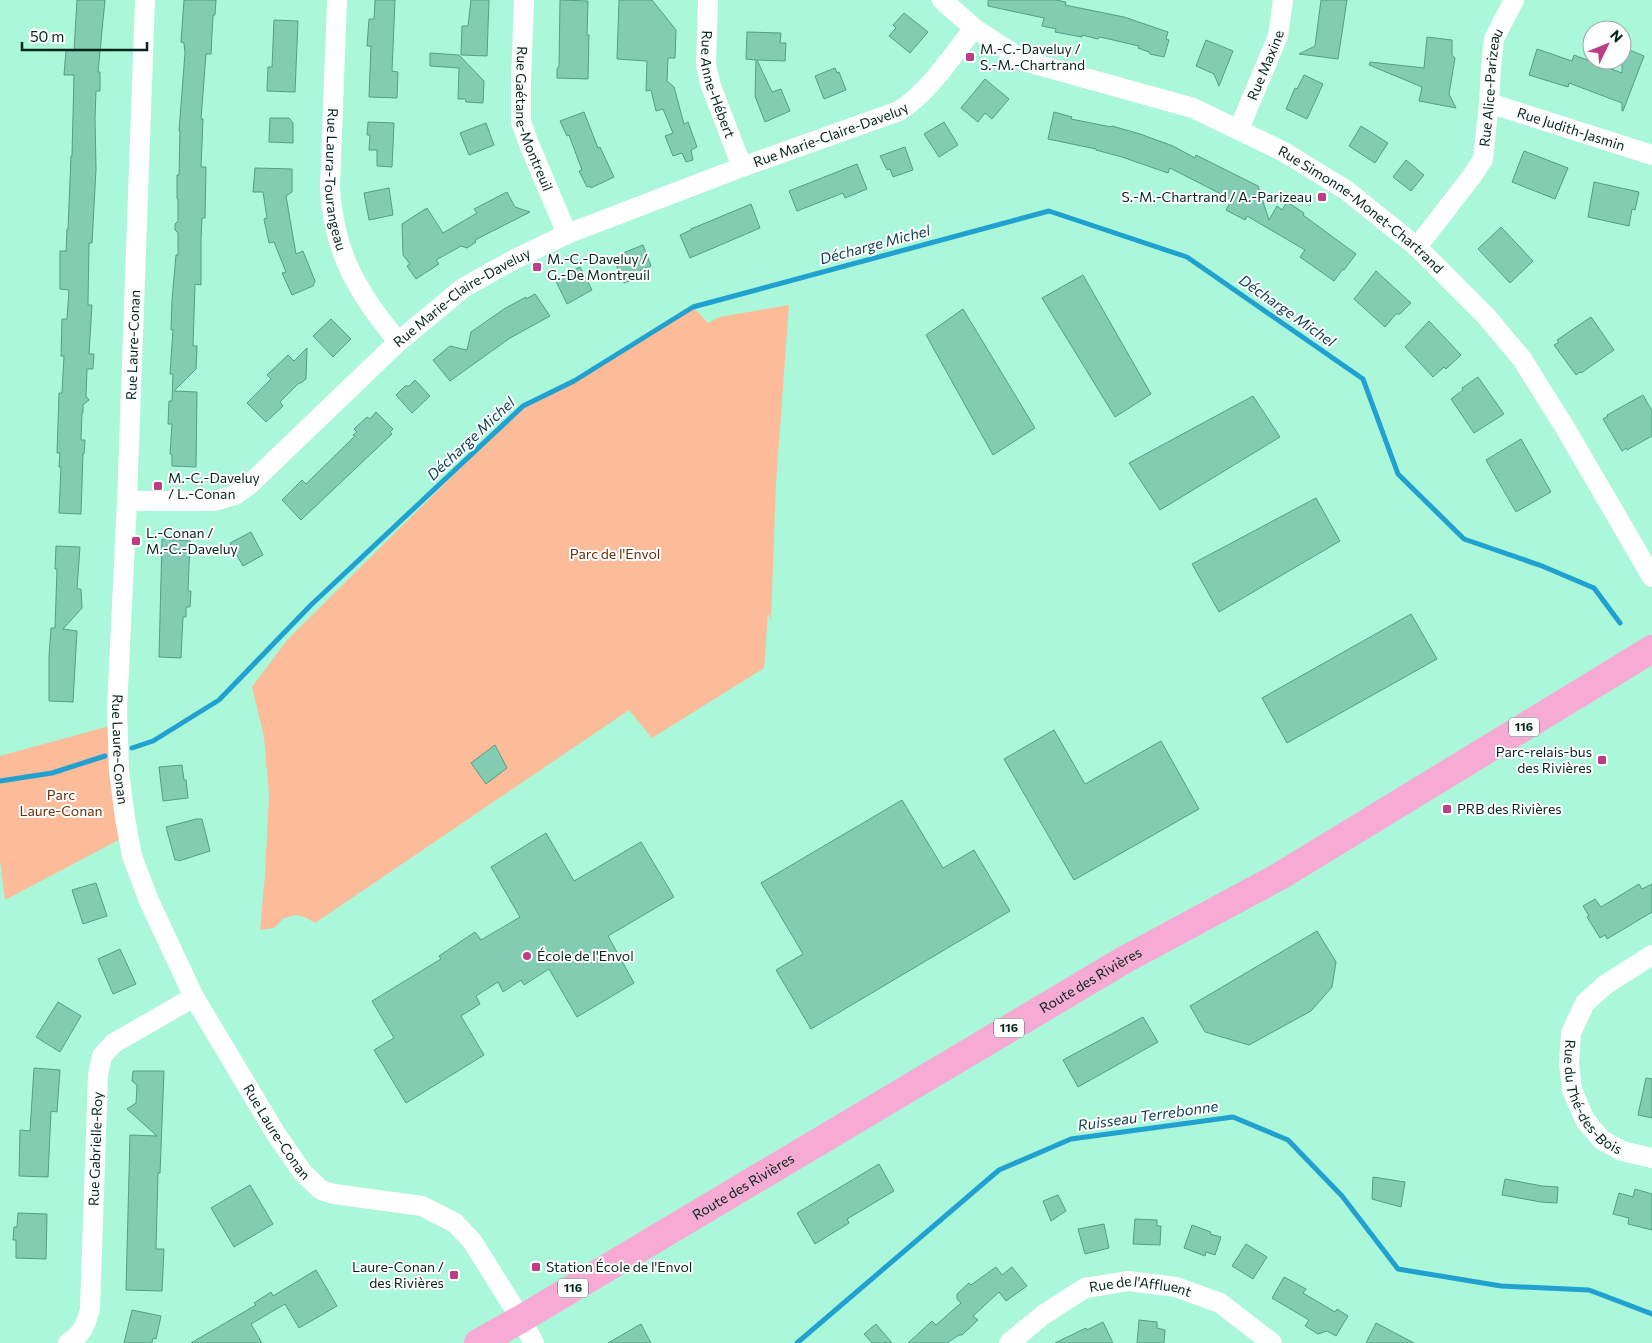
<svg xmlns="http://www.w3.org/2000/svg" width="1652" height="1343" viewBox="0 0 1652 1343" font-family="Commissioner,sans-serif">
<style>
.green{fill:#fdbc99}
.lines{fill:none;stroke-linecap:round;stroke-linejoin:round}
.stream{stroke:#20a1d0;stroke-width:5}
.building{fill:#82cdb2;stroke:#539e85}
.minor{stroke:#fff;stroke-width:20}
.primary{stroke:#f7aad3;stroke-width:28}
.poi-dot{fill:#be3d87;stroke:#fff;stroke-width:2}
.labels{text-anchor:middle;stroke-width:4;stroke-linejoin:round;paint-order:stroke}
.shield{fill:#fff;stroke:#4f665f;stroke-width:1}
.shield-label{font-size:12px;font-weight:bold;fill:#04251b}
.poi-label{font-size:14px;fill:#04251b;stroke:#fff;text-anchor:start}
.street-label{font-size:14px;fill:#04251b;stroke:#fff}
.park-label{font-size:14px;fill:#672f0a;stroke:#fff}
.water-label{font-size:15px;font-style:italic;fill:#0a3e52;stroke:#fff}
</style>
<rect width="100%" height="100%" fill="#aaf7da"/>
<g class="green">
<polygon points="789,305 776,483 771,620 768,613 764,668 652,738 629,710 315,923 305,917 296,915 284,918 274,928 260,930 265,876 269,794 264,737 252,687 288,639 523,406 594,370 693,307 708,323 720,317"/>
<polygon points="117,724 128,835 5,900 0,861 0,756"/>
</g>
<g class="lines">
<g class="stream">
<polyline points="132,748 153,741 219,700 311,605 523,406 574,381 693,307 1049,211 1187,257 1363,379 1398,474 1464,539 1542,566 1594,588 1620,623"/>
<polyline points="0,781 52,773 105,756"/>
<polyline points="797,1343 999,1170 1071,1139 1233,1117 1288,1140 1342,1196 1398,1269 1501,1286 1589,1290 1652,1314"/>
</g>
</g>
<g class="building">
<polygon points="77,0 105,0 98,72 100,72 100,91 96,91 95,118 96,169 92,243 89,243 88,305 92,305 89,354 94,354 93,369 87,369 86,396 89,400 83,405 83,413 82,413 81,440 85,440 84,454 83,454 81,514 59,513 61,467 59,467 60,453 57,453 59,393 62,393 64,356 61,356 62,319 67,319 69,290 60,289 60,251 66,251 67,229 68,229 71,156 72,156 74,75 64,75 66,50 74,51"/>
<polygon points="184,0 216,0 215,15 213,15 211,54 206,54 201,119 203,119 201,167 206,167 205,218 202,218 201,239 201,285 195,284 193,346 197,346 196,369 174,391 197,392 196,467 172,466 172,455 170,454 172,424 168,424 169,401 172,401 173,374 170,374 173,330 171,330 172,300 176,255 178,255 178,233 175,230 175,224 178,221 178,199 177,199 177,175 179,175 180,131 179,131 185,53 184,43 181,42"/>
<polygon points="375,0 395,0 392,71 398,72 397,98 369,97 371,46 367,46 369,19 374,19"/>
<polygon points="471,0 489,0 487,56 461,55 462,26 468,26"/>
<polygon points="560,0 588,1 587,35 589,35 588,79 557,78 557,69 559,66"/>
<polygon points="619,0 652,0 676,30 675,58 668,58 667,81 674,87 684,124 688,122 697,147 691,150 693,160 686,162 682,153 673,156 665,136 673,133 663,109 656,111 651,90 646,91 647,61 617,59"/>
<polygon points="988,0 1056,0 1066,2 1065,5 1124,17 1168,32 1166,39 1169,40 1164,57 1150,54 1149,52 1138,48 1139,46 1100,37 1098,39 1082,35 1082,37 1055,32 1056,29 1042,26 1044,18 988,6"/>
<polygon points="1321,0 1347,0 1338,59 1299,54 1315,46"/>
<polygon points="904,13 928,32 910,53 889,36 896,28 893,25"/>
<polygon points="274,20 298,21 295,92 267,91 268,67 272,67"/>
<polygon points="747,32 781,33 780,43 786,43 785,61 757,60 772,92 781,89 790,111 765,122 755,96 756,60 746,59"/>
<polygon points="1427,37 1452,40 1452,55 1455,58 1449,94 1456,108 1419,101 1422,87 1369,65 1370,62 1424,68"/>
<polygon points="1206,40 1233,51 1219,86 1214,74 1196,66"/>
<polygon points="1622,47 1644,56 1623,111 1622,111 1622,103 1569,83 1568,87 1529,75 1537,49 1572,61 1574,55 1622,73"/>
<polygon points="430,53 459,55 484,81 483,103 466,102 465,99 458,99 459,68 430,66"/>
<polygon points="835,68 837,73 839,72 846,90 824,99 815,76"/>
<polygon points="1304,75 1323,84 1307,119 1286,109 1295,88 1297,89"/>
<polygon points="985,79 1009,99 992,119 985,113 978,122 961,108"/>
<polygon points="584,112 598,148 600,147 614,177 591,188 590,186 587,187 579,171 582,170 569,135 567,136 560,121"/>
<polygon points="1054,112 1072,117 1071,119 1111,127 1112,126 1140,134 1173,146 1195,158 1196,155 1258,186 1269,220 1277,206 1282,210 1287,202 1304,213 1303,215 1356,254 1344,270 1343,269 1334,281 1300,257 1305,250 1247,216 1245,220 1226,210 1231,200 1219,193 1170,168 1168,173 1122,157 1096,150 1096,149 1048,139"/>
<polygon points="270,118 289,118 293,123 293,143 269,142"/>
<polygon points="368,122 394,123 392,167 377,166 377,150 369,150 370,135 367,135"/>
<polygon points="944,122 958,145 939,157 924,134"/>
<polygon points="486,123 494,145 469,155 460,133"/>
<polygon points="1361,126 1388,143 1375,163 1349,146"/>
<polygon points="905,147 913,170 893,177 890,169 887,170 880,156"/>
<polygon points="1524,151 1568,168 1555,199 1512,182"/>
<polygon points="1406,160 1424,175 1411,191 1393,177"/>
<polygon points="857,164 867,189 845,198 843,193 797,211 789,191"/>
<polygon points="255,168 292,169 292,192 286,196 296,254 303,251 315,281 313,286 292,295 282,273 286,272 274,242 269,243 264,219 267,218 263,192 253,192"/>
<polygon points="1594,182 1639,192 1635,210 1632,209 1629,226 1588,217"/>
<polygon points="389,188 393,215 369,220 364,193"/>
<polygon points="507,192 515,207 530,212 475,240 476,242 467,248 461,246 436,260 439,264 416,279 407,266 410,264 403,255 402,224 427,208 443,233 477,213 474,209"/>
<polygon points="751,204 760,228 690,258 680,235 691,230 691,229"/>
<polygon points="1501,227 1533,261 1510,283 1478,249"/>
<polygon points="643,245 651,266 640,270 642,276 624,283 614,260 624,256 623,253"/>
<polygon points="580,267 592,290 567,304 555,279"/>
<polygon points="1376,271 1411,303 1400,314 1396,314 1385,327 1354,299"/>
<polygon points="1083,275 1151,394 1115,417 1042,298"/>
<polygon points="535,294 550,316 510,338 450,381 433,360 450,346 467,350 471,332 504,309 526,297 526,299"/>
<polygon points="963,309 1035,428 993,455 926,335"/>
<polygon points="1591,317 1614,350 1581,373 1580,372 1576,375 1554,345 1559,342 1557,340"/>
<polygon points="331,319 351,339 333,357 313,336"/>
<polygon points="1429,321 1461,355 1446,369 1444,367 1433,377 1405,347"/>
<polygon points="307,348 306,379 301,383 299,383 280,402 283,406 266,422 247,403 271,379 267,375 288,355 294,361"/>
<polygon points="1478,377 1504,414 1474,433 1451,399 1463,390 1462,388"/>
<polygon points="415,380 430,396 412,413 396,395 405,386 409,386"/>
<polygon points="1643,395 1652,411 1652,436 1627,450 1626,448 1622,451 1603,419 1608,416 1607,415"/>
<polygon points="1253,396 1280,437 1160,510 1129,463"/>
<polygon points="376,412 393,429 390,432 392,434 301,520 282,500 302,480 306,484 355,436 353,435 357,432 354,429 367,417 370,419"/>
<polygon points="1521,439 1551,492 1516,512 1486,460"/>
<polygon points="1316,498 1340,541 1219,612 1192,564"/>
<polygon points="251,532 263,555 243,566 230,543"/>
<polygon points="162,539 190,541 188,591 191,591 190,607 186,607 186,617 183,617 181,658 159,657"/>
<polygon points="56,546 80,547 77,589 81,589 82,608 63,629 77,631 73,702 49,701 49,656 51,628 55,628 57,569 55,569"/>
<polygon points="1411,614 1437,659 1287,743 1262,698"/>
<polygon points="1054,730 1085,784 1161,741 1199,809 1074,880 1004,759"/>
<polygon points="495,745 507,768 486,784 471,763"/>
<polygon points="182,765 184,780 186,780 188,798 163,801 159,767"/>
<polygon points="902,800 943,868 974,850 1010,911 811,1029 776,970 803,954 761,883"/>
<polygon points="196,819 202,819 210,851 179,861 178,860 175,860 166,827"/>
<polygon points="546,833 574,881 641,842 674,897 608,936 634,983 577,1017 549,969 524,985 521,980 503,992 498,982 476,996 480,1004 461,1016 484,1055 406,1103 374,1050 394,1038 372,1001 441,959 439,956 475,932 481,940 520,917 491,867"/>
<polygon points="96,883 107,916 83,924 72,890"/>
<polygon points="1639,884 1642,889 1652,884 1652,912 1607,939 1605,935 1600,938 1587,917 1589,916 1583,906 1595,899 1601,907"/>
<polygon points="1317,931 1336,962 1332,987 1311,1011 1249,1045 1205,1032 1190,1006"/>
<polygon points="120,949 136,984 113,994 98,959"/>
<polygon points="58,1002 81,1016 60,1052 36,1037"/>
<polygon points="1143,1017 1158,1042 1078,1087 1063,1060"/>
<polygon points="34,1068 60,1070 57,1112 51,1111 48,1177 19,1176 20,1130 30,1131"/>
<polygon points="133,1071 164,1071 160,1173 158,1173 156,1249 164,1249 162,1291 126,1290 130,1135 157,1136 127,1109 136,1103 137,1085 132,1081"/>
<polygon points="1646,1078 1652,1079 1652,1118 1638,1115"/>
<polygon points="879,1164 894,1191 847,1219 849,1223 815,1244 797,1213"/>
<polygon points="1373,1177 1405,1182 1401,1207 1372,1199"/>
<polygon points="1505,1179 1542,1186 1558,1187 1557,1203 1541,1202 1502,1195"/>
<polygon points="250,1185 273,1224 234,1247 211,1208"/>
<polygon points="1635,1189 1652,1194 1652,1230 1628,1224 1629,1218 1613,1214 1619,1193 1633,1197"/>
<polygon points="1058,1195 1066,1211 1051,1221 1043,1201"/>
<polygon points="18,1213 47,1214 46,1259 16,1258 16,1240 13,1240 14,1227 17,1227"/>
<polygon points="1135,1219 1157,1220 1157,1226 1161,1226 1160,1245 1133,1244"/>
<polygon points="1104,1224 1109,1248 1085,1254 1078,1229"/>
<polygon points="1192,1225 1211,1232 1210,1234 1221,1237 1215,1255 1206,1252 1205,1256 1184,1248"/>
<polygon points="1246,1244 1267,1257 1253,1279 1232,1266"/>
<polygon points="996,1267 1002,1275 1012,1267 1027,1286 1006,1301 999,1292 973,1316 978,1320 962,1335 959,1335 947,1343 908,1343 932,1321 936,1325 961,1303 957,1299 957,1294 969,1283 971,1285"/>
<polygon points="316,1270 337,1306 299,1328 285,1304 251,1324 262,1343 191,1343 256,1305 254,1303 271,1292 273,1296"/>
<polygon points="1284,1277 1306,1289 1303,1293 1335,1312 1337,1309 1348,1316 1336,1336 1327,1331 1318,1334 1305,1326 1309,1320 1272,1298"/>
<polygon points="132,1310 161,1316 156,1339 153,1338 152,1343 124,1343"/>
<polygon points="1139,1320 1157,1322 1157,1328 1165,1330 1164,1343 1137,1343"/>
<polygon points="1103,1322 1113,1343 1055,1343 1086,1328 1087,1330"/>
<polygon points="1376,1323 1414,1343 1366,1343"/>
<polygon points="641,1324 651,1343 608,1343"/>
<polygon points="876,1324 892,1343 872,1343 864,1334"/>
</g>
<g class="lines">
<g class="minor">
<path id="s1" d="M 145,0 L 127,501 L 117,709 L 119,771 L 125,818 L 132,856 L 149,901 L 194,997 L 276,1134 L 303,1173 L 321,1190 L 334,1194 L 422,1206 L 455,1223 L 472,1241 L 521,1319 L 534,1343"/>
<path id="s2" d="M 337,0 L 330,187 C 332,224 342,261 362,292 C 372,310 386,326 398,342"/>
<path id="s3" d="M 524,0 L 521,82 L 521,122 L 529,144 L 567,234"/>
<path id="s4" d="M 708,0 L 706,65 L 711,86 L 742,167"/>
<path id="s5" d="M 942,0 L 974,28 L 1024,61 L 1193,108 L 1284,152 L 1346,190 L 1417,247 L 1486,316 L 1522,359 L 1564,426 L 1652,577"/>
<path id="s6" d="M 1489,103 L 1652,155"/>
<path id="s7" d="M 1239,129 L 1278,36 L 1283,0"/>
<path id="s8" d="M 1417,247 L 1472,176 L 1483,159 L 1489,103 L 1491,66 L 1494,39 L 1514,0"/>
<path id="s9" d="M 127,501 L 214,501 L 235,495 L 249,485 L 398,342 L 463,288 L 511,261 L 567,234 L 742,167 L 899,111 C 931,90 951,57 974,28"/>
<path id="s10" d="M 1652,955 L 1605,985 L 1585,1003 L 1571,1033 L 1569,1063 L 1572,1090 L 1585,1120 L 1602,1140 L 1622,1151 L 1652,1158"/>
<path id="s11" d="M 68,1343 C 82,1335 86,1324 90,1309 L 98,1075 L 102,1056 L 114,1043 L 194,997"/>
<path id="s12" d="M 1009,1343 L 1043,1315 L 1085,1288 L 1129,1281 L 1176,1287 L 1220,1303 L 1272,1343"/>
</g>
<path class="primary" id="s13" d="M 478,1343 L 521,1319 L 1124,960 L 1280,876 L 1652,649"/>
</g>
<g class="poi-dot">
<rect x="965" y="52" width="10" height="10" rx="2.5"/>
<rect x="1317" y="192" width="10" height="10" rx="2.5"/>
<rect x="532" y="262" width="10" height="10" rx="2.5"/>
<rect x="153" y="481" width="10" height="10" rx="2.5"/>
<rect x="131" y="536" width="10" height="10" rx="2.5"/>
<rect x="1597" y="755" width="10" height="10" rx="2.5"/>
<rect x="1442" y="804" width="10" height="10" rx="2.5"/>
<circle cx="527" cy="956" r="5"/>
<rect x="531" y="1262" width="10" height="10" rx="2.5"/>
<rect x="449" y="1270" width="10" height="10" rx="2.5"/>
</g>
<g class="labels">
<g class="shield">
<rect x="1509" y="717.5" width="30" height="19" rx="4"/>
<rect x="994" y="1018.5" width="30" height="19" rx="4"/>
<rect x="558" y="1278.5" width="30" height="19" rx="4"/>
</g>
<g class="shield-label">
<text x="1524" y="731">116</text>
<text x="1009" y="1032">116</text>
<text x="573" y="1292">116</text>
</g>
<g class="poi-label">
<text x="980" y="54">M.-C.-Daveluy /<tspan x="980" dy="16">S.-M.-Chartrand</tspan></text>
<text x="1312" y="202" text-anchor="end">S.-M.-Chartrand / A.-Parizeau</text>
<text x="547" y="264">M.-C.-Daveluy /<tspan x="547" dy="16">G.-De Montreuil</tspan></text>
<text x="168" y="483">M.-C.-Daveluy<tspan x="168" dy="16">/ L.-Conan</tspan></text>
<text x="146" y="538">L.-Conan /<tspan x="146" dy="16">M.-C.-Daveluy</tspan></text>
<text x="1592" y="757" text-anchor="end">Parc-relais-bus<tspan x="1592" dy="16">des Rivières</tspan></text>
<text x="1457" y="814">PRB des Rivières</text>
<text x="537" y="961">École de l'Envol</text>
<text x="444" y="1272" text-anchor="end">Laure-Conan /<tspan x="444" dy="16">des Rivières</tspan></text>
<text x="546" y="1272">Station École de l'Envol</text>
</g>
<g class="street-label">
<text dy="5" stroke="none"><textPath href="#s7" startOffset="69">Rue Maxine</textPath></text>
<text dy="5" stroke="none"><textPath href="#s4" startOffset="86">Rue Anne-Hébert</textPath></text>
<text dy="5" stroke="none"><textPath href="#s8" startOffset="182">Rue Alice-Parizeau</textPath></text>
<text dy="5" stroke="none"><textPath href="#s3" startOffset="121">Rue Gaétane-Montreuil</textPath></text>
<text dy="5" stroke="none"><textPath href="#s6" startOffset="86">Rue Judith-Jasmin</textPath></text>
<text dy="5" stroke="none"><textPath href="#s9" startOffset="816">Rue Marie-Claire-Daveluy</textPath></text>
<text dy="5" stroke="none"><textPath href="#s2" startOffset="180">Rue Laura-Tourangeau</textPath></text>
<text dy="5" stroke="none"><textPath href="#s5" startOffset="475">Rue Simonne-Monet-Chartrand</textPath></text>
<text dy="5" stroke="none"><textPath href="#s9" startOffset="411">Rue Marie-Claire-Daveluy</textPath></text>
<text transform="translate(133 345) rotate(-88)" y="5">Rue Laure-Conan</text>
<text dy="5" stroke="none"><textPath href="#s1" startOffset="750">Rue Laure-Conan</textPath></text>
<text dy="5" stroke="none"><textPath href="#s13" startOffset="712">Route des Rivières</textPath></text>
<text dy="5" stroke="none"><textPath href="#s10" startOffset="188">Rue du Thé-des-Bois</textPath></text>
<text dy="5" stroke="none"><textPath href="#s1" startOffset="1170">Rue Laure-Conan</textPath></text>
<text dy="5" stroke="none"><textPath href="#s11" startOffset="202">Rue Gabrielle-Roy</textPath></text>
<text dy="5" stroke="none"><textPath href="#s13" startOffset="308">Route des Rivières</textPath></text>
<text dy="5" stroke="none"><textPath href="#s12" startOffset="150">Rue de l'Affluent</textPath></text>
</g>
<g class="park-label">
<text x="615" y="559">Parc de l'Envol</text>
<text x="61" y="800">Parc<tspan x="61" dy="16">Laure-Conan</tspan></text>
</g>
<g class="water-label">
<text transform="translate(875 245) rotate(-15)" y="5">Décharge Michel</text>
<text transform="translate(1287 311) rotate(35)" y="5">Décharge Michel</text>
<text transform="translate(471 439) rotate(-43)" y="5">Décharge Michel</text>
<text transform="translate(1148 1116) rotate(-8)" y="5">Ruisseau Terrebonne</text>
</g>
</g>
<g transform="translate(1607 45) rotate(47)"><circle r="24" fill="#ffffff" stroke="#9ba8a4"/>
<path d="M0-4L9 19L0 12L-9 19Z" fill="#be3d87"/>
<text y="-8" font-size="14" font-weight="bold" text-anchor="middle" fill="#04251b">N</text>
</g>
<path d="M22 42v8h125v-8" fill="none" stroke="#04251b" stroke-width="2.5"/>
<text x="30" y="42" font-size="15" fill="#04251b" stroke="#ffffff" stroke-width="4" paint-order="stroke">50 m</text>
</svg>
